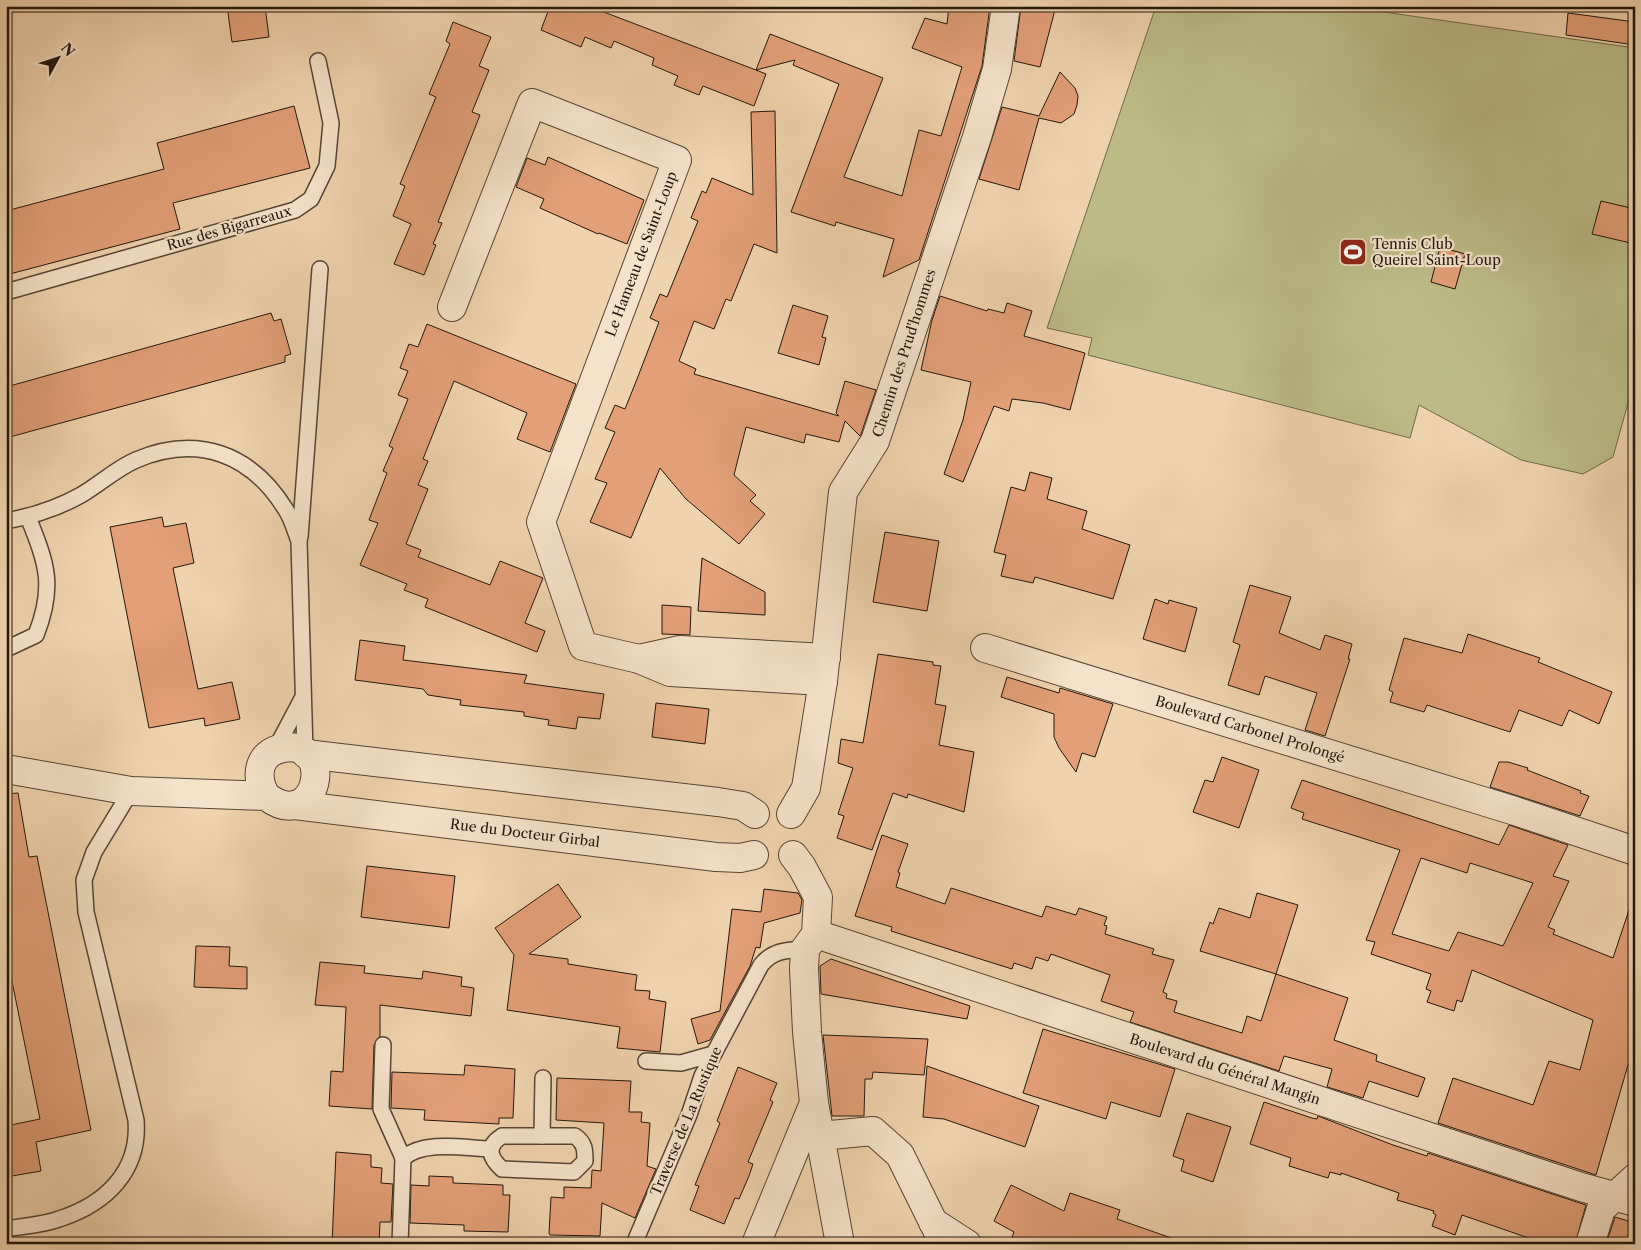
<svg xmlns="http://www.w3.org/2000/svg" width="1641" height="1250" viewBox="0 0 1641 1250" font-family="'Libre Caslon Text',serif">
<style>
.green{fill:#bcbb88;stroke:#6f694a}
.building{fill:#e39f78;stroke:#22170d;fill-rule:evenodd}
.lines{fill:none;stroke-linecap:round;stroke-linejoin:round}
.lane-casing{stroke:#554635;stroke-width:18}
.street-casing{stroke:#554635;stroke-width:30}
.lane{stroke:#f5e2ca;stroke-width:15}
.street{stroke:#f5e2ca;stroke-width:28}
.labels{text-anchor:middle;stroke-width:4.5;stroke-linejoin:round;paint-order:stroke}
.street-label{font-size:14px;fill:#22170d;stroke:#f5e2ca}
.poi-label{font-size:14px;fill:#22170d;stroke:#f5e2ca;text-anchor:start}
</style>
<rect width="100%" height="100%" fill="#efd3ae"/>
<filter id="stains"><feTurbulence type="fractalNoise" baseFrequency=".004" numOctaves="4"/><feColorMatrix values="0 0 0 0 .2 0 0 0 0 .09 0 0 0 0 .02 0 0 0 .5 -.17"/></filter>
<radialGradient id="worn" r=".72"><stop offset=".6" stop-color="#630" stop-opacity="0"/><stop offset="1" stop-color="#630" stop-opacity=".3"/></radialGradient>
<polygon class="green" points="1156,6 1342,6 1635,48 1635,397 1630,396 1613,457 1583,474 1521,460 1419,405 1410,438 1088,355 1092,338 1047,328"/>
<g class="building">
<polygon points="227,6 265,6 269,37 232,42"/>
<polygon points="550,6 588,6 756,70 770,34 883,78 844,177 902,196 919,130 941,136 962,67 912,48 925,18 947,24 949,6 990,6 982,66 919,260 883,277 894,239 836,222 835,226 791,212 839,84 793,65 795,60 756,70 766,74 754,106 703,86 699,95 674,85 678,76 652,65 654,58 614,41 611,48 585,37 581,47 541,30"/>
<polygon points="1021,6 1056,6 1040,67 1014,61"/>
<polygon points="1568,13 1635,22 1635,45 1566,35"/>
<polygon points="453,22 491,37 479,66 489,70 472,112 480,115 438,222 442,223 433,244 436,245 424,275 394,264 411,224 393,216 405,186 400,184 436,97 429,94 450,44 446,41"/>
<polygon points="1060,72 1075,88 1078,96 1077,105 1074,114 1061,123 1039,118 1019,190 979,179 1002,107 1039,116"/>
<polygon points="294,106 310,168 173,203 180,229 6,275 6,211 164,169 157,143"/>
<polygon points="775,111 777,253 754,244 731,301 726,299 714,329 694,321 679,361 696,369 694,374 839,416 836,413 845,381 876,390 861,434 860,436 845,421 839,442 806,434 804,443 746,427 734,475 756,495 750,501 765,514 739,544 686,499 660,468 631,538 590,522 607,483 595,479 615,432 605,428 615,405 625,409 637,379 659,322 650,318 660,294 667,297 698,221 691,218 702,191 706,193 712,178 753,195 751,112"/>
<polygon points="548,157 644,200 627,244 599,233 598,234 540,208 544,199 516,187 527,158 545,165"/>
<polygon points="1601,201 1635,209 1635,244 1592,234"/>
<polygon points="1440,247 1465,254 1455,289 1431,282"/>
<polygon points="940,296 987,311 988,309 1004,313 1007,303 1032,311 1024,336 1085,353 1070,410 1043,403 1012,399 1009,411 994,406 963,482 944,474 963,420 971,382 921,370 932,320"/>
<polygon points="793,305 828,316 822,337 826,338 819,365 778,353"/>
<polygon points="271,313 274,321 281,319 291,354 285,356 285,362 6,438 6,387"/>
<polygon points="427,324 576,384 550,452 517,439 527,413 454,381 423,459 428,461 418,485 428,489 406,544 421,550 418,557 490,585 500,561 543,578 525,623 545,631 537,652 425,607 428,599 404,590 407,584 360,565 378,523 369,520 387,473 383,471 393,448 389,446 408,399 398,395 408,371 400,368 409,344 418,347"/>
<polygon points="1030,472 1052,478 1047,499 1087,511 1082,529 1130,545 1113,599 1035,577 1033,583 1001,576 1006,555 994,552 1011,487 1025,491"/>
<polygon points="162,517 164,527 186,523 194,563 173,568 198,689 232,682 240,719 205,726 204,718 149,728 110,527"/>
<polygon points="885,532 939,541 927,611 873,602"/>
<polygon points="702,558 765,592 765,615 698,611"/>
<polygon points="1250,585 1291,597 1279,633 1320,650 1325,635 1352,644 1348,659 1350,659 1325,736 1305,730 1317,693 1265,676 1259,695 1228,685 1240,645 1233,642"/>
<polygon points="1155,599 1168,604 1169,600 1197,608 1185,652 1143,639"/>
<polygon points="662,605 691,607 690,635 662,634"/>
<polygon points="1468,634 1540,658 1538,662 1612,692 1599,724 1569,710 1562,726 1519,710 1510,732 1427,705 1424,712 1390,702 1393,692 1389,690 1404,638 1462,653"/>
<polygon points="360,640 405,646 403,660 527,675 524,683 604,694 600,719 578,717 576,729 548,725 549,720 524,716 524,712 460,705 461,700 428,695 423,689 355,680"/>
<polygon points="878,654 933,662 933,665 941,666 935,704 946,706 939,745 974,752 964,812 908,794 907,798 893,793 872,850 837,838 844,816 838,814 853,768 838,763 841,739 863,743"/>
<polygon points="1007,677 1059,693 1060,688 1113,704 1095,757 1082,753 1076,772 1059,748 1054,737 1054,714 1001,697"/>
<polygon points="656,703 709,709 705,744 652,737"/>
<polygon points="1222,757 1259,770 1239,828 1193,812 1205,780 1213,782"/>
<polygon points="1499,762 1508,762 1528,768 1527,770 1581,791 1580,793 1589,796 1580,816 1490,787"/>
<path d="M 1302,780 L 1499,845 L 1509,825 L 1568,845 L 1553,876 L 1569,881 L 1548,927 L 1555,930 L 1553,934 L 1613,958 L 1630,907 L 1635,907 L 1635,1067 L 1628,1065 L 1596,1175 L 1438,1123 L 1453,1078 L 1533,1105 L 1549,1061 L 1580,1070 L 1593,1020 L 1472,970 L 1462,1002 L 1457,1000 L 1454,1011 L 1427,1002 L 1431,991 L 1426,989 L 1431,974 L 1371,954 L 1375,942 L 1366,940 L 1400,850 L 1302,819 L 1304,813 L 1291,808 ZM 1421,858 L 1467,873 L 1470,863 L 1533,883 L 1503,946 L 1458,932 L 1449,951 L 1392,934 Z"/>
<polygon points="18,793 29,857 37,856 91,1130 36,1142 41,1171 6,1177 6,1126 40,1119 6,952 6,794"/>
<polygon points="882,835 908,844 898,872 900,873 896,887 945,904 951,888 1042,917 1046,906 1076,915 1079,908 1107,917 1104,925 1107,926 1105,934 1154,949 1152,954 1174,960 1163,992 1167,994 1166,998 1177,1001 1174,1012 1242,1033 1247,1016 1261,1021 1276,974 1348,998 1334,1040 1377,1055 1376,1061 1425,1078 1418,1097 1369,1081 1363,1098 1327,1087 1332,1069 1284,1056 1279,1071 1130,1022 1134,1012 1101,1001 1110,975 1051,954 1048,961 1036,957 1032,969 1014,963 1012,969 891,931 892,927 855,916"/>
<polygon points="367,866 455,876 449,928 361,917"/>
<polygon points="558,884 581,917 529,954 568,959 568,964 637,975 635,990 650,991 649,999 666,1002 660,1052 617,1048 620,1027 507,1010 514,955 495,928"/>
<polygon points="764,889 798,893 802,900 800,913 764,923 760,948 756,947 750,966 710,1040 698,1044 691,1019 720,1011 732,909 761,912"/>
<polygon points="1257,893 1298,905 1276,974 1200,951 1210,922 1213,924 1219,908 1250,918"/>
<polygon points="196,946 230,947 229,966 247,967 247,989 194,987"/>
<polygon points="831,959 970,1006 967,1019 821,994 820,966"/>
<polygon points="320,962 365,966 364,973 422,979 423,971 462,977 461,986 474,988 471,1016 380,1005 380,1036 374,1045 372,1109 329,1106 331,1071 343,1072 346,1007 315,1005"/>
<polygon points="1043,1029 1175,1069 1160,1117 1111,1102 1106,1119 1023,1093"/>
<polygon points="823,1035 928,1039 924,1075 873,1072 872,1079 865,1079 864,1116 832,1116"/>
<polygon points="465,1065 515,1069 513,1118 499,1118 499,1124 424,1120 425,1110 391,1108 392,1072 464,1075"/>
<polygon points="927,1066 1039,1106 1025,1147 944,1119 923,1117"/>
<polygon points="738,1067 777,1083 770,1100 773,1102 748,1162 753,1164 749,1176 739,1199 735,1198 724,1224 690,1210 699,1186 695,1185 720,1123 717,1121"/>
<polygon points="557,1078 631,1081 629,1112 642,1112 641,1122 650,1123 647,1166 656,1169 635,1218 602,1203 600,1236 550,1235 549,1233 551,1197 564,1198 564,1187 591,1188 592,1170 601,1171 604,1123 556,1120"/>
<polygon points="1264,1102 1312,1118 1317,1119 1318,1116 1393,1145 1427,1156 1428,1153 1586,1205 1575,1244 1546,1244 1462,1215 1455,1235 1432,1226 1436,1215 1433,1213 1434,1211 1397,1200 1399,1193 1341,1173 1341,1175 1330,1172 1328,1178 1289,1166 1291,1158 1250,1144"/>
<polygon points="1187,1113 1231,1127 1213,1182 1181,1171 1184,1160 1173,1156"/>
<polygon points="336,1152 371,1155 371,1167 382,1168 381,1183 393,1184 391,1222 380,1222 379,1243 332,1244"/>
<polygon points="429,1176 453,1177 453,1183 503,1185 503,1195 510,1195 508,1232 464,1231 464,1225 410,1223 411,1185 429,1186"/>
<polygon points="1011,1185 1064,1211 1070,1193 1120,1210 1117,1219 1177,1240 1177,1244 1025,1244 1012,1237 1014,1232 994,1221"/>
<polygon points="1615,1217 1635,1223 1635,1244 1606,1244"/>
</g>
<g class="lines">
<g class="lane-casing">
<g id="lane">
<polyline points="6,292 295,210 311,199 327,166 331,123 318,61"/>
<path d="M 6,521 C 33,516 58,508 81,495 C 100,484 117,468 136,460 C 197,434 251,453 286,510 C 292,519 295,531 299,541 L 305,752"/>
<polyline points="300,537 320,269"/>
<path d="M 6,649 L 36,635 C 55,586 47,564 28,517"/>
<polyline points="275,750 303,697"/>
<polyline points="383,1045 381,1109 403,1158"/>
<polyline points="646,1061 681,1063 713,1054"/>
<path d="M 502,1136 L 575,1136 C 585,1143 585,1150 585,1161 L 574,1172 L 502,1169 C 490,1158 485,1147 502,1136 Z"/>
<polyline points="542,1136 543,1078"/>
<path d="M 6,1229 C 23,1226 43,1225 59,1219 C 106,1204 140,1171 136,1120 L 86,912 L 84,880 L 94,852 L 131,791"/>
<path d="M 400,1244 L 403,1158 C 424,1140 464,1148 490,1149"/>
<path d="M 634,1244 L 689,1115 L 702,1076 L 761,965 C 773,950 787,950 805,949"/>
</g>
</g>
<g class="street-casing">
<g id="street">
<polyline points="452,307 532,103 677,160 541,522 583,646 639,659 670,672 823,681"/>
<polyline points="985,648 1515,811 1635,851"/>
<polyline points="639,659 680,650 826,658"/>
<polyline points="306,754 718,802 743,806 755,814"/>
<path d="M 6,769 L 131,791 L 266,796 C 318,836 337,738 283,748 C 257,753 255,777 266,796"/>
<polyline points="295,805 716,857 740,858 754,855"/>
<polyline points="791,814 806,788 823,681 843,492 875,441 977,137 997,69 1006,6"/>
<polyline points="793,855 802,867 818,897 816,934 805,949 804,969 807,1032 814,1103 840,1244"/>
<polyline points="816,934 1581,1187 1635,1202"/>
<polyline points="820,1136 873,1131 900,1155 944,1244"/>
<polyline points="933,1222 967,1244"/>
<polyline points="756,1244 814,1103"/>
<polyline points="1590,1244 1601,1209 1635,1178"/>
</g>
</g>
<use href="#lane" class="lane"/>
<use href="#street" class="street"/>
</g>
<defs>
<g id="stadium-square" transform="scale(1.4375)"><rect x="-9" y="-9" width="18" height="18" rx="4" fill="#8f2418" stroke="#f5e2ca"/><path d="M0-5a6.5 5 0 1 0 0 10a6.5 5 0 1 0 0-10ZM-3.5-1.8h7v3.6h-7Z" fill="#fff"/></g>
</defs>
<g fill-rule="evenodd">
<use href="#stadium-square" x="1353" y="252"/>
</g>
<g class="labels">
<g class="street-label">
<text transform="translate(229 228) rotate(-16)" y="5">Rue des Bigarreaux</text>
<text transform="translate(641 254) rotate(-69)" y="5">Le Hameau de Saint-Loup</text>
<text transform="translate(904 353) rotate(-72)" y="5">Chemin des Prud'hommes</text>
<text transform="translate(1250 729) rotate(17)" y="5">Boulevard Carbonel Prolongé</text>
<text transform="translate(525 833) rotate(7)" y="5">Rue du Docteur Girbal</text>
<text transform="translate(1225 1069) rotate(18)" y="5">Boulevard du Général Mangin</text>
<text transform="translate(686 1121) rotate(-67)" y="5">Traverse de La Rustique</text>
</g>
<g class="poi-label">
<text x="1372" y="249">Tennis Club<tspan x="1372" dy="16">Queirel Saint-Loup</tspan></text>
</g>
</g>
<rect width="1641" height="1250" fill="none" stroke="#efd3ae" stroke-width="25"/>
<rect x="8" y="8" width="1626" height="1235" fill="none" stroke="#22170d" stroke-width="2.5"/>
<rect x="12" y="12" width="1616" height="1225" fill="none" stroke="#22170d"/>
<g transform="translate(58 58) rotate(50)" stroke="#f5e2ca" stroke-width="4" paint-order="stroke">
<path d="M0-4L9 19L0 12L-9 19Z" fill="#22170d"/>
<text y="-8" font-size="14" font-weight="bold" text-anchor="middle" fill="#22170d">N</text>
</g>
<rect width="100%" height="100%" filter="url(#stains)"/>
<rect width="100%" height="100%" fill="url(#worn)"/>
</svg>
